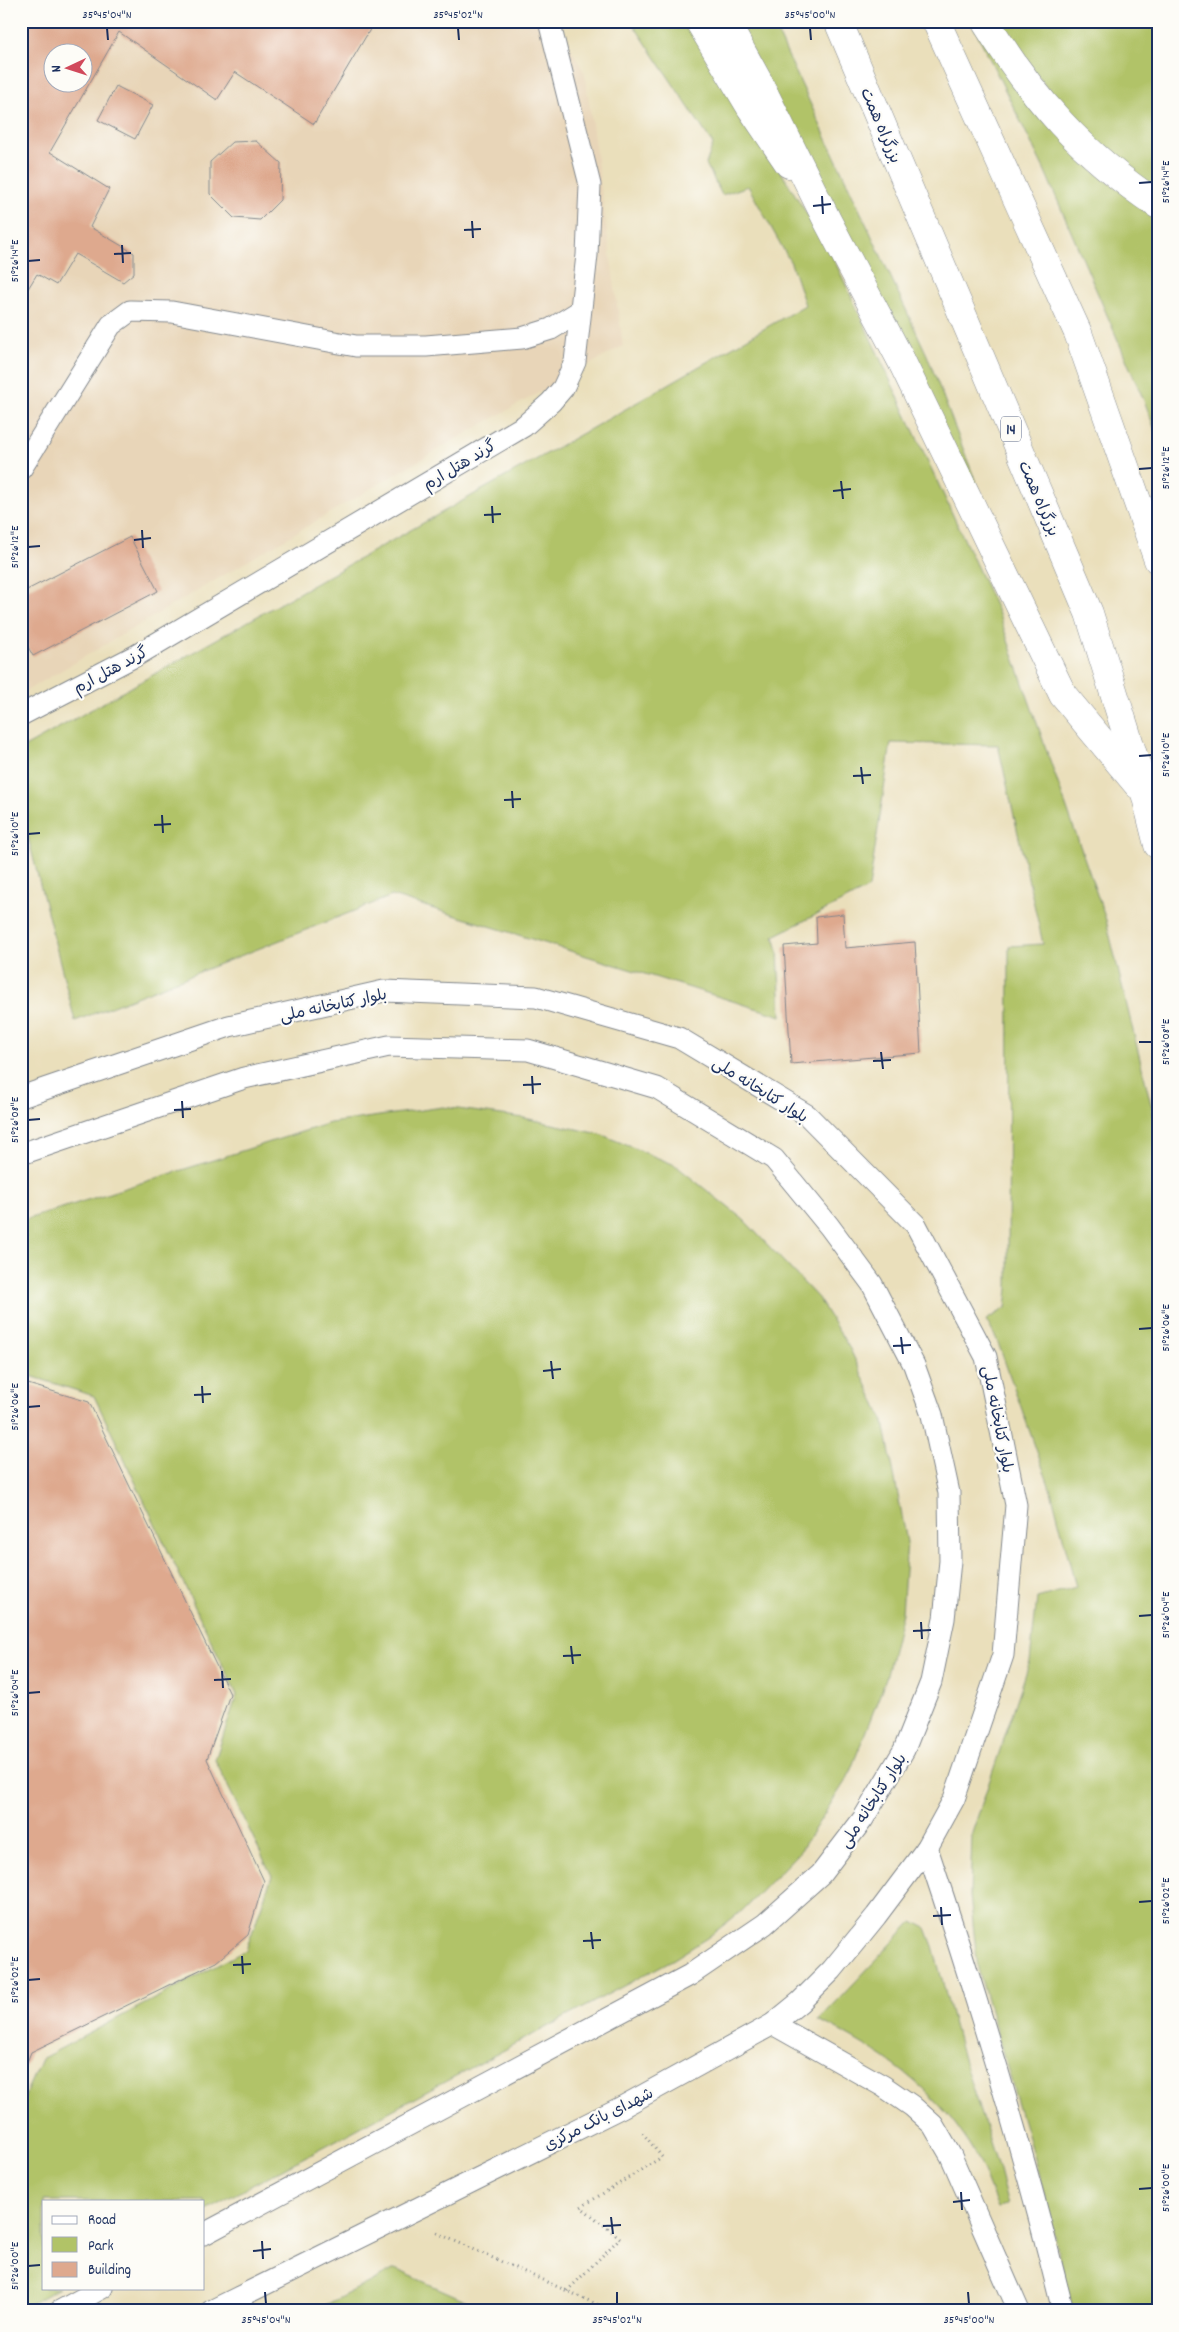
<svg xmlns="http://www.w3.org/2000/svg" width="1179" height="2332" viewBox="0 0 1179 2332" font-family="Dekko,'Playpen Sans Arabic',sans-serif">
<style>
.built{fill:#e8d5b8;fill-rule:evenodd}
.green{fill:#b1c367;stroke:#667962}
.building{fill:#dea98e;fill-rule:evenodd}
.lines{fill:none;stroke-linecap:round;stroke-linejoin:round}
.lane-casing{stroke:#82878c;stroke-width:23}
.street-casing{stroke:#82878c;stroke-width:29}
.highway-casing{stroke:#82878c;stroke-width:29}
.path{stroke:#82878c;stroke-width:3;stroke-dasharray:1 4;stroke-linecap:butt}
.lane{stroke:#fff;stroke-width:21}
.street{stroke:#fff;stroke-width:28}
.highway{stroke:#fff;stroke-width:28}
.ticks{fill:none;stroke:#1b2f5e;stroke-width:2}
.labels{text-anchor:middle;stroke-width:4.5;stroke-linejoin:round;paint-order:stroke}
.shield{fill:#fdfcf7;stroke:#5f6c8c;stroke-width:1}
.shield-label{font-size:15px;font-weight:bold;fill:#1b2f5e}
.street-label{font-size:16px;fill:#1b2f5e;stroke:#fdfcf7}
.neatline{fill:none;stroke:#1b2f5e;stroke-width:2}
.ticks-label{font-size:12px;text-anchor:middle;fill:#1b2f5e}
</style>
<rect width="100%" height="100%" fill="#fdfcf7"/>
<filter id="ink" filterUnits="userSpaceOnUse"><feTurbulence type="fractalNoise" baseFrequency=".02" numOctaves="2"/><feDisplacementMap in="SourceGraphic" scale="10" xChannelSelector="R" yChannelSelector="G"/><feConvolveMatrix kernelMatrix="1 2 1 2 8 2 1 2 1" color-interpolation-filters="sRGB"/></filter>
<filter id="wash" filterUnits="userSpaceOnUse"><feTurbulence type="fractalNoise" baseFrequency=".0096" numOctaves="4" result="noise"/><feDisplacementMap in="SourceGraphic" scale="20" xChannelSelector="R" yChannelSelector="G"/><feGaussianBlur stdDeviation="1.12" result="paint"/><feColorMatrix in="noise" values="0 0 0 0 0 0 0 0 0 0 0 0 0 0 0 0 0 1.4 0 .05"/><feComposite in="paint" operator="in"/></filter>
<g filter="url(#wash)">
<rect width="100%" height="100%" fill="#eadfbb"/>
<path class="built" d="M 21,21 L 556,21 L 585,74 L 623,346 L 454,440 L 21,694 ZM 52,52 L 82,52 L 82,82 L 52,82 Z"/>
<g class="green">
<polygon points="631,21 688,21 831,253 998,612 1106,920 1158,1133 1158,2311 1073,2311 1039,2175 978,1969 970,1896 972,1833 1030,1661 1037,1598 1076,1587 1051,1491 997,1340 986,1320 1006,1308 1008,1288 1009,946 1043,944 998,745 891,743 869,888 774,936 778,951 781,1016 392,896 75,1021 21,810 21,749 610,418 805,305 791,263 748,186 722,195 706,164 713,144"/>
<polygon points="736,21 772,21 927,355 989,516"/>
<polygon points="971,21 1082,162 1158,220 1158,438 1145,403 1044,169"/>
<polygon points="998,21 1158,21 1158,190 1125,168 1064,112"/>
<polygon points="443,1107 524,1118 600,1134 675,1165 744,1220 818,1298 850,1349 884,1422 907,1542 902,1613 886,1679 848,1777 801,1850 743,1910 707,1938 674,1959 204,2211 204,2201 44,2201 44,2288 59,2288 21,2309 21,2104 41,2059 246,1950 272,1876 215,1760 237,1695 94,1396 21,1373 21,1221 330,1123"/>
<path d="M 913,1921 L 926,1928 L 933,1946 L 963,2059 L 999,2171 L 1008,2206 L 998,2208 C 990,2189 982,2167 972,2149 C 935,2087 881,2052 819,2020 Z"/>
<polygon points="395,2269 490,2311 314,2311"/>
</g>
<g id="blocks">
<g class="building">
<path d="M 21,21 L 375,21 L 314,124 L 235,72 L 217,100 L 119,32 L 50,152 L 109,189 L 90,227 L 134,253 L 134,273 L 123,282 L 75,254 L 56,285 L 37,274 L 21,300 ZM 52,52 L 82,52 L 82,82 L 52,82 Z"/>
<polygon points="116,86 153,105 135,139 98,120"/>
<polygon points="256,141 281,163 280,200 260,220 234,218 210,194 210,162 232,142"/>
<polygon points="130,537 158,591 33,656 21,634 21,593"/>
<polygon points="843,914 845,948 915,942 921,1053 791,1064 784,946 817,943 816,917"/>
<polygon points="21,1382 89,1402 230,1694 207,1759 264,1881 248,1935 216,1962 31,2052 21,2077"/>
</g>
</g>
</g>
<g filter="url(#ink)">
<use href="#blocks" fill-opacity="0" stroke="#82878c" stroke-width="1"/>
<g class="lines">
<g class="lane-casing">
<g id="lane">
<polyline points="21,469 111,325 130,311 172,312 356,346 426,346 522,338 551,329 580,311"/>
<polyline points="21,715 137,655 524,426 551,402 563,388 575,362 587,255 590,185 549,21"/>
<polyline points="21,1097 229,1026 384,991 536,997 679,1038 807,1115 916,1225 986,1357 1016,1505 1003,1655 954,1799 927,1848 876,1916 832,1970 800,2002 773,2024 622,2107 211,2311"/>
<polyline points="21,1154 244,1078 389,1046 528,1050 657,1088 774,1159 829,1226 872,1284 914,1365 932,1415 949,1493 950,1561 944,1619 931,1682 904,1750 863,1819 821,1874 765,1924 690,1975 204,2234"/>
<path d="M 927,1848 C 978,2000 1025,2155 1063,2311"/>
<polyline points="773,2024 883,2086 912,2106 933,2125 951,2156 1019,2311"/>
<polyline points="60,2311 102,2288"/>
</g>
</g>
<g class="street-casing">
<polyline id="street" points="699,21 751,108 789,164"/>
</g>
<g class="highway-casing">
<g id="highway">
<polyline points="725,21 758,81 827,220 901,360 1063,695 1138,785"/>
<polyline points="838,21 1089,613 1145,793 1158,845"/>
<polyline points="936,21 1078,333 1158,560"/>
<path d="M 985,21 C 1034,100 1081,153 1158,205"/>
</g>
</g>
<g class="path">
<polyline points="437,2233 612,2311"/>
<polyline points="567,2291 620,2238 581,2207 662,2157 641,2131"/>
</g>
<use href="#lane" class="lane"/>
<use href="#street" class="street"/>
<use href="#highway" class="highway"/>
</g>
</g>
<path class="ticks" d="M 107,28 L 108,40M 458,28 L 459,40M 810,28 L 811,40M 1139,183 L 1152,182M 822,196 L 823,214M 813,206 L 831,204M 472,221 L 473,238M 464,230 L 481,229M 122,245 L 123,263M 114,254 L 131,253M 28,261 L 40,260M 1139,469 L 1152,468M 841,481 L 843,499M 833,491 L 851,489M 492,506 L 493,523M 484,515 L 501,514M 142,530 L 143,548M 134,540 L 151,538M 28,547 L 40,546M 1139,756 L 1152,755M 861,767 L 863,784M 853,776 L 871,775M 512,791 L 513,808M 504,800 L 521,799M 162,815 L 163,833M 154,825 L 171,824M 28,834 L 40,833M 1139,1042 L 1152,1042M 881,1052 L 883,1069M 873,1061 L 891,1060M 532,1076 L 533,1094M 523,1085 L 541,1084M 182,1101 L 183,1118M 174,1110 L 191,1109M 28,1120 L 40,1119M 1139,1329 L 1152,1328M 901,1337 L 903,1354M 893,1346 L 911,1345M 551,1361 L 553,1379M 543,1371 L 561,1369M 202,1386 L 203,1403M 194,1395 L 211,1394M 28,1407 L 40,1406M 1139,1616 L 1152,1615M 921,1622 L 922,1639M 913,1631 L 931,1630M 571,1646 L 573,1664M 563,1656 L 581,1655M 222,1671 L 223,1688M 214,1680 L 231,1679M 28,1693 L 40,1692M 1139,1902 L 1152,1901M 941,1907 L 942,1925M 933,1916 L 951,1915M 591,1932 L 593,1949M 583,1941 L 601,1940M 242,1956 L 243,1974M 233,1965 L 251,1964M 28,1980 L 40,1979M 1139,2189 L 1152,2188M 961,2192 L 962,2210M 953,2202 L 970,2200M 611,2217 L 613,2234M 603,2226 L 621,2225M 262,2241 L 263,2259M 253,2251 L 271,2249M 28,2266 L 40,2265M 265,2292 L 266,2304M 617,2292 L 617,2304M 968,2292 L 969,2304"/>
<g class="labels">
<rect class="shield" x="1001" y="416.5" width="20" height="25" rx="4"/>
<g class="shield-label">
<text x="1011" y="434">14</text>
</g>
<g class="street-label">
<text transform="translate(882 125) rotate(67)" y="6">بزرگراه همت</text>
<text transform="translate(459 464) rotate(-31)" y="6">گرند هتل ارم</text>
<text transform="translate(1040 498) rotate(67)" y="6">بزرگراه همت</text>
<text transform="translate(110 669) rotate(-28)" y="6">گرند هتل ارم</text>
<text transform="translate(333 1004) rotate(-12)" y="6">بلوار کتابخانه ملی</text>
<text transform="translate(761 1089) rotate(32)" y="6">بلوار کتابخانه ملی</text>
<text transform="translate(999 1419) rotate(79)" y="6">بلوار کتابخانه ملی</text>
<text transform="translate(872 1800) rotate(-57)" y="6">بلوار کتابخانه ملی</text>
<text transform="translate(598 2118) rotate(-27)" y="6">شهدای بانک مرکزی</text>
</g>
</g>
<rect width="1179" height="2332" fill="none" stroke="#fdfcf7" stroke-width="55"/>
<rect x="42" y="2200" width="162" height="90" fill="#fdfcf7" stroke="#a3aaba"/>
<rect x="52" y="2216" width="25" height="8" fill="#ffffff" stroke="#a3aaba"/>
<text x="88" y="2224" font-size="15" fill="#1b2f5e">Road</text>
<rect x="52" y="2237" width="25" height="15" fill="#b1c367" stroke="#a3aaba"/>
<text x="88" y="2250" font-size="15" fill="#1b2f5e">Park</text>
<rect x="52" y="2262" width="25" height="15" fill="#dea98e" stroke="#a3aaba"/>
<text x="88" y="2274" font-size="15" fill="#1b2f5e">Building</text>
<g transform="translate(68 68) rotate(266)"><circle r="24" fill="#fdfcf7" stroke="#a3aaba"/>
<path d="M0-4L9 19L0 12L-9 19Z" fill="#d1495b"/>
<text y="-8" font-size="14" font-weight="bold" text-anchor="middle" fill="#1b2f5e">N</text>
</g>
<rect x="28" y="28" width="1124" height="2276" class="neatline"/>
<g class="ticks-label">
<text x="107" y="18">35°45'04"N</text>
<text x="458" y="18">35°45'02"N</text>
<text x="810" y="18">35°45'00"N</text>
<text transform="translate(1165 182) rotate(-90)" y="4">51°26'14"E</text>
<text transform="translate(14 261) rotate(-90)" y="4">51°26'14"E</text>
<text transform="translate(1165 468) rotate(-90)" y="4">51°26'12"E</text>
<text transform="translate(14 547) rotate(-90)" y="4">51°26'12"E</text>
<text transform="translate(1165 755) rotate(-90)" y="4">51°26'10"E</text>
<text transform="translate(14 834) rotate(-90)" y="4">51°26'10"E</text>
<text transform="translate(1165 1042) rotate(-90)" y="4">51°26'08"E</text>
<text transform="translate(14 1120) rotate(-90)" y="4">51°26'08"E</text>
<text transform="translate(1165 1328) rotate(-90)" y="4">51°26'06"E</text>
<text transform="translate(14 1407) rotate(-90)" y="4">51°26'06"E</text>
<text transform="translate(1165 1615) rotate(-90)" y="4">51°26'04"E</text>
<text transform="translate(14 1693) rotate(-90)" y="4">51°26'04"E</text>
<text transform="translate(1165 1901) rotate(-90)" y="4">51°26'02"E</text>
<text transform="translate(14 1980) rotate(-90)" y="4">51°26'02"E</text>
<text transform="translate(1165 2188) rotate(-90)" y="4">51°26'00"E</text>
<text transform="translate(14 2266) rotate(-90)" y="4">51°26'00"E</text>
<text x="266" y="2323">35°45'04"N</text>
<text x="617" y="2323">35°45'02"N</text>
<text x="969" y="2323">35°45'00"N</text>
</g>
</svg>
